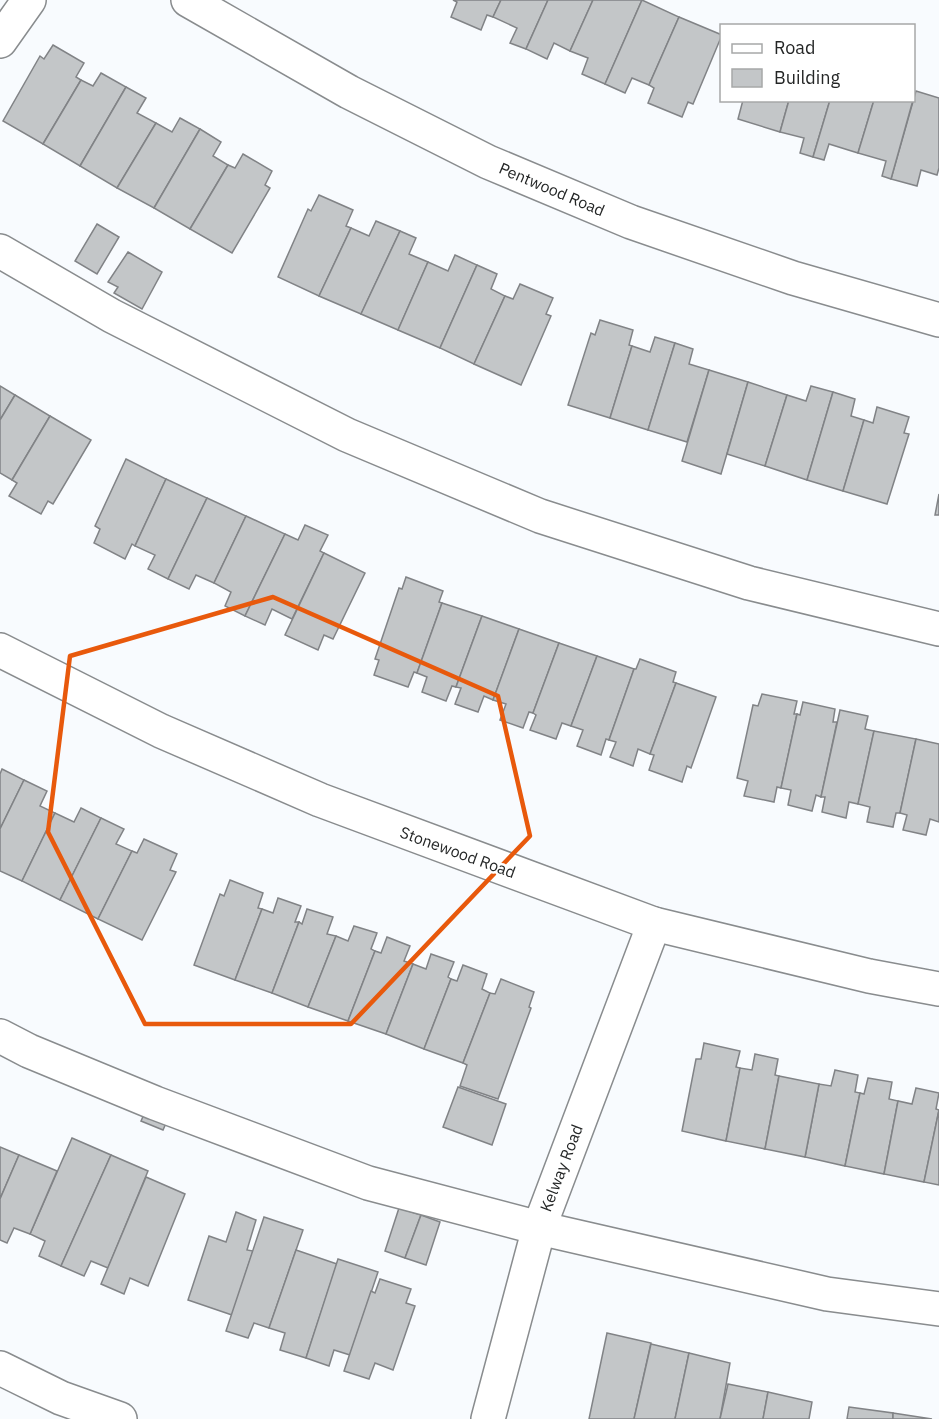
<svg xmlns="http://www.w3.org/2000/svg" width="939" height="1419" viewBox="0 0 939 1419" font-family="'IBM Plex Sans',sans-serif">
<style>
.building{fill:#c3c6c8;stroke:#818386;stroke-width:1.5}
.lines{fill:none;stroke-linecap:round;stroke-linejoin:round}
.minor-casing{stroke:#898c8e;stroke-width:36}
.minor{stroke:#fff;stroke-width:33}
.marked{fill:none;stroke:#e8590c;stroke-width:4.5;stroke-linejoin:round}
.labels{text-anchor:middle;stroke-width:5;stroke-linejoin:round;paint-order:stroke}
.street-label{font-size:16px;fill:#242626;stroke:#fff}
</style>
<rect width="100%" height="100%" fill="#f8fbfe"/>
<g class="building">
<polygon points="453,0 501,0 493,17 487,15 481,30 451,17 457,2"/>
<polygon points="501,0 548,0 526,49 510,43 517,28 493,17"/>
<polygon points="548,0 593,0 570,51 554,43 547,59 526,49"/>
<polygon points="593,0 642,0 605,84 582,74 588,58 570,51"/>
<polygon points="642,0 679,17 649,85 632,78 625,93 605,84"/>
<polygon points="679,17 722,35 693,104 688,102 682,117 648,103 654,88 649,85"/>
<polygon points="53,45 84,63 76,77 81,80 43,144 3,121 40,56 44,59"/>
<polygon points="101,73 126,87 80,166 43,144 81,80 93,86"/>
<polygon points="126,87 146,98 137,113 156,123 117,188 80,166"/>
<polygon points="916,91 939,98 939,168 937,175 921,170 917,186 891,179"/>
<polygon points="743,100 789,100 780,132 738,119"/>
<polygon points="789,100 830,100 813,157 800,153 804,138 780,132"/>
<polygon points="830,100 874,100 858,153 829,144 824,160 813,157"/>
<polygon points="874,100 913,100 891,179 882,176 886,161 858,153"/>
<polygon points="180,118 200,129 154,208 117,188 156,123 172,132"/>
<polygon points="200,129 221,142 213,156 228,165 190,229 154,208"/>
<polygon points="243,154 272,171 265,185 270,188 232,253 190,229 228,165 235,168"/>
<polygon points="319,195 353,210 346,226 351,228 319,296 278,277 308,209 311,211"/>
<polygon points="376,221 400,231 361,314 319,296 351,228 369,236"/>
<polygon points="97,224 119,237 97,274 75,261"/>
<polygon points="400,231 416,238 409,254 428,262 398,330 361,314"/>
<polygon points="128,252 162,272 142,309 114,293 118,287 108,282"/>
<polygon points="455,255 477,265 440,348 398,330 428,262 448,271"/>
<polygon points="477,265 497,274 491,289 505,296 474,364 440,348"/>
<polygon points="520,284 553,298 546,314 551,316 521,385 474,364 505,296 513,299"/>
<polygon points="600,320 633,330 629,345 632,346 610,418 568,405 591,333 595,335"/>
<polygon points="655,337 675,343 648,430 610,418 632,346 650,352"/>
<polygon points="675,343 693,349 689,364 709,370 687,442 648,430"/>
<polygon points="709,370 748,382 721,474 682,461"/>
<polygon points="748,382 787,395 765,466 727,454"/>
<polygon points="0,386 15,395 0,420"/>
<polygon points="811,386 833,392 807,480 765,466 787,395 806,401"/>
<polygon points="833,392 855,399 851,416 864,420 843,491 807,480"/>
<polygon points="15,395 50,416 12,480 0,473 0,420"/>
<polygon points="877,407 909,417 904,433 909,434 887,504 843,491 864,420 873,423"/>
<polygon points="50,416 91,440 53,504 48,501 41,514 9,496 17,483 12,480"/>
<polygon points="126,459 166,479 135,546 132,544 125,559 94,543 100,529 95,526"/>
<polygon points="166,479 207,498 168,579 148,569 155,555 135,546"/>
<polygon points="939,494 939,515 935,515"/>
<polygon points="207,498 246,516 214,583 196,575 189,589 168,579"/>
<polygon points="246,516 285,534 245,616 225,606 231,592 214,583"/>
<polygon points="305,525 328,535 320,551 324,553 292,619 272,609 265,625 245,616 285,534 298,540"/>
<polygon points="324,553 365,573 333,639 324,635 318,650 285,635"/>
<polygon points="406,577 443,591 439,602 442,603 417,673 414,672 408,687 374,675 379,660 375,659 399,588 402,589"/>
<polygon points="442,603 482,616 456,687 452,686 446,701 422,692 427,677 417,673"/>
<polygon points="482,616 519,629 493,700 484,696 478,712 455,704 461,688 456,687"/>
<polygon points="519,629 559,643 533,713 529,712 523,728 500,720 506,704 493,700"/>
<polygon points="559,643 597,656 571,726 562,723 556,739 530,730 536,715 533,713"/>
<polygon points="597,656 634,669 609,740 606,739 601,755 577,746 583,730 571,726"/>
<polygon points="640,659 676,672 673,682 676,683 650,754 638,749 633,766 610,757 616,742 609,740 634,669 636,669"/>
<polygon points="676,683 716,697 691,768 687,766 682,782 649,770 654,755 650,754"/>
<polygon points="762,694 797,701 794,714 797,714 781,788 777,787 774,802 744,796 748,781 737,778 753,705 758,706"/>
<polygon points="803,702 835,709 833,722 837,722 821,797 816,795 812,811 788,805 791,790 781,788 797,714 800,715"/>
<polygon points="840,710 868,716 865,729 874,731 858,804 849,802 846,818 822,812 825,797 821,797"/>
<polygon points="874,731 916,739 900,813 896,813 893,827 867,822 870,807 858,804"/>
<polygon points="916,739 939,744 939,822 930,819 926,835 903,830 907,815 900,813"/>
<polygon points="2,769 24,780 0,829 0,774"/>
<polygon points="24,780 47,791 40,806 55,813 22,881 0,871 0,829"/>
<polygon points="81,808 101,818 60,900 22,881 55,813 74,822"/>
<polygon points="101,818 124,829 116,844 132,851 98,919 60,900"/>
<polygon points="144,839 177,854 170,870 176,872 142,940 98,919 132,851 137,853"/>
<polygon points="230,880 263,893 258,908 262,909 235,980 194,965 220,894 224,896"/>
<polygon points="278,898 301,906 295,922 299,922 272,993 235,980 262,909 273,913"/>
<polygon points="307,909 333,917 327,934 336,936 308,1007 272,993 299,922 302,924"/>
<polygon points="354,926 377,933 371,949 375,951 348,1021 308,1007 336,936 348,941"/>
<polygon points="387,937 410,946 404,961 413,964 386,1034 348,1021 375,951 381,953"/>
<polygon points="431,954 454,962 448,977 451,979 424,1049 386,1034 413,964 426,969"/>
<polygon points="463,965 487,974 482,989 490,993 463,1063 424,1049 451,979 457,981"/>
<polygon points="501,979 534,992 529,1007 531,1008 498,1099 460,1086 467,1065 463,1063 490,993 495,994"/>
<polygon points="704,1043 740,1051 736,1067 740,1068 726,1141 682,1131 696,1059 701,1059"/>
<polygon points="755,1054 778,1059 775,1075 779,1076 765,1149 726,1141 740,1068 752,1070"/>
<polygon points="835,1070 858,1075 855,1092 860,1093 845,1166 805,1157 819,1084 831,1086"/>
<polygon points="779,1076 819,1084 805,1157 765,1149"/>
<polygon points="868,1078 892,1082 889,1099 898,1101 884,1174 845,1166 860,1093 864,1094"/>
<polygon points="458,1087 506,1104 492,1145 443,1127"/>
<polygon points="916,1088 939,1093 936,1109 939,1110 924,1182 884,1174 898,1101 912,1104"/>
<polygon points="149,1103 171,1112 163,1130 141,1121"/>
<polygon points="939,1110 939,1185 924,1182"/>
<polygon points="72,1138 111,1155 61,1266 39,1256 45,1241 30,1234"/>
<polygon points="0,1147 19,1155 0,1199"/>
<polygon points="19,1155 57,1171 30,1234 14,1228 7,1243 0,1240 0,1199"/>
<polygon points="111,1155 148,1171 108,1268 91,1261 84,1276 61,1266"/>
<polygon points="146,1177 185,1194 148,1286 130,1278 124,1294 101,1284"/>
<polygon points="399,1208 421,1215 405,1258 385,1251"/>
<polygon points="236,1212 256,1220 247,1250 253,1251 232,1315 188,1300 209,1236 226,1242"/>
<polygon points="421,1215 440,1222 426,1265 405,1258"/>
<polygon points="264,1217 303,1230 269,1328 254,1323 248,1338 226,1331"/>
<polygon points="296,1250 337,1264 306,1358 280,1350 285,1333 269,1328"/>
<polygon points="338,1259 378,1272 350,1355 334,1350 329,1366 306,1358"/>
<polygon points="380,1279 411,1289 406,1303 415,1306 393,1370 375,1363 369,1379 344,1371 371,1291 375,1293"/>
<polygon points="607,1333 651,1343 634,1419 589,1419"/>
<polygon points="651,1344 689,1353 675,1419 634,1419"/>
<polygon points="689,1353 730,1363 720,1419 675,1419"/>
<polygon points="728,1384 768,1392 763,1419 720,1419"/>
<polygon points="768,1392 812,1402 809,1419 763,1419"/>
<polygon points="849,1407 893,1413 893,1419 847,1419"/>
<polygon points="893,1413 932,1419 893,1419"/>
</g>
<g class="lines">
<g class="minor-casing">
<g id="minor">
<polyline points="188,0 349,92 488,162 631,222 793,278 939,320"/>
<polyline points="0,41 29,0"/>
<polyline points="0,251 112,316 347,435 540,516 749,583 939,629"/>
<polyline points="0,650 161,731 320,800 654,924 869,976 939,989"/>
<polyline points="0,1036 29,1051 155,1103 368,1183 539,1228 827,1294 939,1309"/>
<polyline points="0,1368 61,1398 120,1419"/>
<polyline points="488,1419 539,1228 654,924"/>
</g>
</g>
<use href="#minor" class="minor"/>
</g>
<path class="marked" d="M 273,597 L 498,696 L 530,836 L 351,1024 L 145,1024 L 48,832 L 70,656 Z"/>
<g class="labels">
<g class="street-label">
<text transform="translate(552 189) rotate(23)" y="6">Pentwood Road</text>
<text transform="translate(458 852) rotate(20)" y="6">Stonewood Road</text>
<text transform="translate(561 1168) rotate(-69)" y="6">Kelway Road</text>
</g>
</g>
<rect x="720" y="24" width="195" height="78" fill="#ffffff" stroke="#a7a8a8" stroke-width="1.5"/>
<rect x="732" y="44" width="30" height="9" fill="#ffffff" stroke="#a7a8a8" stroke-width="1.5"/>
<text x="774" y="54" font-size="18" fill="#242626">Road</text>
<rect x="732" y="69" width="30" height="18" fill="#c3c6c8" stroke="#a7a8a8" stroke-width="1.5"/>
<text x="774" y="84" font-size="18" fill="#242626">Building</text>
</svg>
